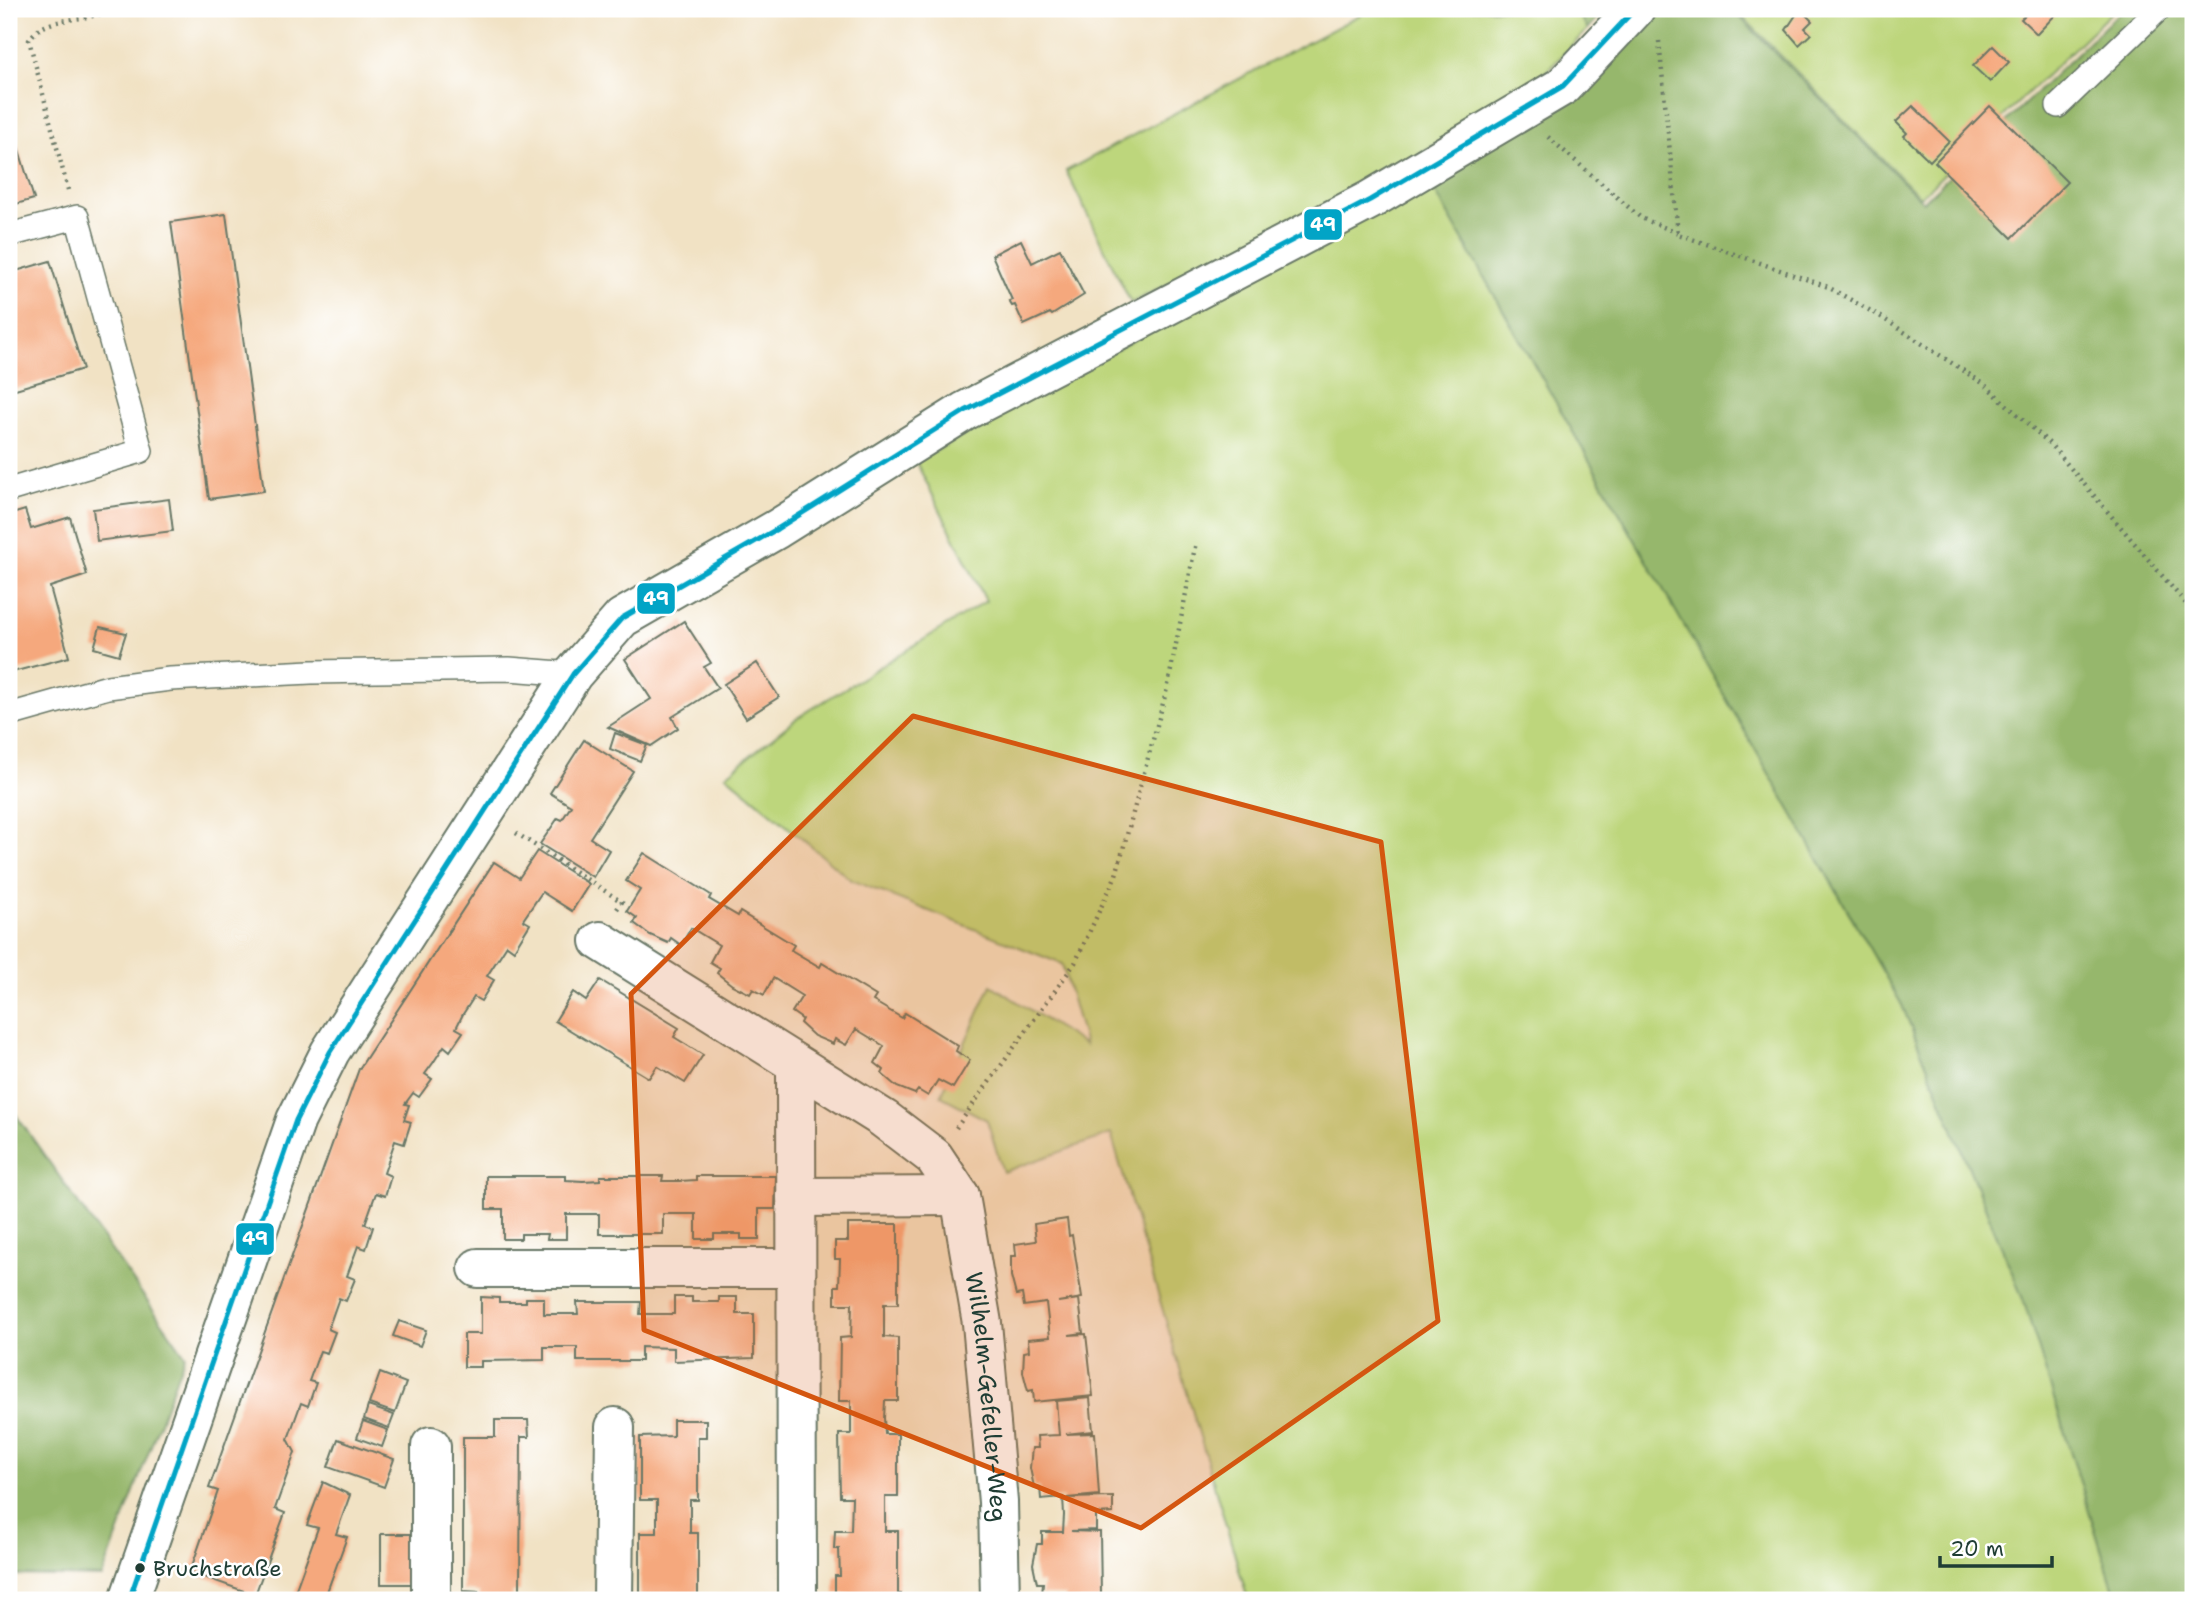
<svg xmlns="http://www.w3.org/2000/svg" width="2202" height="1609" viewBox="0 0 2202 1609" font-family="'Shantell Sans',sans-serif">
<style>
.green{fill:#bdd67c;stroke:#6e8a58;stroke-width:2}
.forest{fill:#96b76c;stroke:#5a7a50;stroke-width:2}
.building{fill:#f5a87d}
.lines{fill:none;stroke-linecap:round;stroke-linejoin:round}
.lane-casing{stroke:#687766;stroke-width:26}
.street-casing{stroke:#687766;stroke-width:42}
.path{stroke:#687766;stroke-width:4.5;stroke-dasharray:2 5;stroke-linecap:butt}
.lane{stroke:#fff;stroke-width:23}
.street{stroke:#fff;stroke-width:38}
.bus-1-casing{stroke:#fff;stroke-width:10}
.bus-1{stroke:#02a4c6;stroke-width:5}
.marked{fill:#d45610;fill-opacity:0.2;stroke:#d45610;stroke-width:5;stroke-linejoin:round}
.bus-dot{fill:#1f3d34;stroke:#fff;stroke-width:2.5}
.labels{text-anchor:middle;stroke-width:5;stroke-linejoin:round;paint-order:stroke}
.bus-label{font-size:22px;fill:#1f3d34;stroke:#fff;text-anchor:start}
.street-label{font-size:24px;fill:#1f3d34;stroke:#fff}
.line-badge{stroke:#fff;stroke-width:2.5}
.badge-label{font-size:19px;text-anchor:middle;font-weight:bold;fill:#fff}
</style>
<rect width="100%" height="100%" fill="#fff"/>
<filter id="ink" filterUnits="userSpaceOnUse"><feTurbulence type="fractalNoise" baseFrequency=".0143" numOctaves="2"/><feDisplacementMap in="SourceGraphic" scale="14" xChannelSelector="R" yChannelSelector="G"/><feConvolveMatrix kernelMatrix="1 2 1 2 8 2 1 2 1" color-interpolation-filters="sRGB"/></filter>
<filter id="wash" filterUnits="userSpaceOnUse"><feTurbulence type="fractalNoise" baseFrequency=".00686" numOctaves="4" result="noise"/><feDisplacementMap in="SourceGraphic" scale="28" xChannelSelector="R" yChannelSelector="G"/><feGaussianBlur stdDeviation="1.57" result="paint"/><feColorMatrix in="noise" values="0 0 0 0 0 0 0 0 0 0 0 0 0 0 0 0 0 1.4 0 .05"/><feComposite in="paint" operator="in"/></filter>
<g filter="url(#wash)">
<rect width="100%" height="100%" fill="#f1e2c4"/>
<g class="green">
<polygon points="1371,9 1576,9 1588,29 1541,77 1394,170 1131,303 1066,171"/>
<polygon points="1735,9 2115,9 1920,197"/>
<polygon points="1426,176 1902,1005 2023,1299 2117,1600 1248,1600 1111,1134 1003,1172 987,1120 941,1096 991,985 1085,1045 1062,964 851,880 726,775 797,718 986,601 916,462"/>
</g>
<g class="forest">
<polygon points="1576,9 1606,9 1588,29"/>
<polygon points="1638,9 1732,9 1923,202 2123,9 2193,9 2193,1600 2117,1600 2023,1299 1902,1005 1426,176"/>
<polygon points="9,1105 185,1355 102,1577 9,1575"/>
</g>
<g id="blocks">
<g class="building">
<polygon points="1800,9 1812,21 1805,28 1811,34 1799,45 1786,30"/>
<polygon points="2031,9 2042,11 2061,9 2037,34 2021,19"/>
<polygon points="1993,46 2009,62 1990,82 1973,66"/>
<polygon points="1913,106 1949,141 1930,161 1904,136 1907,133 1896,122"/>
<polygon points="1990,106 2067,182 2012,238 1935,162"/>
<polygon points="9,117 34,199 9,206"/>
<polygon points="226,214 264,491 209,499 171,222"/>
<polygon points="1021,240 1032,263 1060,249 1084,295 1052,315 1050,313 1024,325 1015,305 1012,306 1009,301 1012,300 992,255"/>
<polygon points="50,261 83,369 9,391 9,273"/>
<polygon points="169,499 173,531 97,541 93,509"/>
<polygon points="25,510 31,529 70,517 87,575 50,587 69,657 9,673 9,515"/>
<polygon points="684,621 711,663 704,667 718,688 672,717 678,728 651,746 608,727 651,699 625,659"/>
<polygon points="100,627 126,633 119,655 94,648"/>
<polygon points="757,663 779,697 746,718 724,684"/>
<polygon points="615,733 647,745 640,761 610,749"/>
<polygon points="584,740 633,771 590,838 609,850 593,877 540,844 558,818 562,820 571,806 550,793"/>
<polygon points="537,851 589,884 572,911 542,892 523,920 530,924 514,950 507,945 487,976 494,980 481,1001 474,997 463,1014 456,1028 463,1032 450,1051 444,1046 433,1063 425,1074 432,1079 419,1097 413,1093 405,1104 409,1105 404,1120 411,1122 404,1144 395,1141 384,1173 391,1176 385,1196 376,1193 365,1224 373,1227 366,1249 358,1246 347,1276 355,1279 346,1301 339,1298 328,1329 335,1332 327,1353 320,1351 309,1381 316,1383 308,1406 301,1403 288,1439 295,1452 275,1509 285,1513 255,1595 190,1572 218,1491 209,1488 359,1069 494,862 519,878"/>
<polygon points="644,853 711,895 709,899 738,916 740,912 794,945 791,950 820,967 822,963 876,996 873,1001 902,1018 905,1013 958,1046 956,1051 970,1060 953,1088 938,1080 928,1096 918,1090 915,1094 897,1087 882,1074 884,1070 875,1063 884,1046 856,1029 846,1045 835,1039 833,1044 814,1036 800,1023 802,1019 792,1012 802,996 773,978 764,995 753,989 750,994 732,985 717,973 720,968 710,962 719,945 691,928 681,945 671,938 668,943 650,935 634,923 637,918 627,911 640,890 626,881"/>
<polygon points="600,980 679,1028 674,1037 703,1055 685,1083 657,1066 649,1078 555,1021 573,992 586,1001"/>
<polygon points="486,1176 566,1176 566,1180 583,1181 600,1180 600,1176 663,1176 662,1181 679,1181 696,1180 696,1176 776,1176 775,1209 759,1209 759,1239 741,1239 741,1234 714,1234 714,1239 696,1239 696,1214 663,1214 663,1234 599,1234 599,1214 566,1214 566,1239 547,1239 548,1234 521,1234 521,1239 503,1239 503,1209 486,1209"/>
<polygon points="1067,1219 1069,1236 1072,1235 1082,1298 1058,1302 1079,1299 1083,1333 1069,1335 1086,1334 1093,1396 1034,1402 1033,1390 1028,1391 1023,1372 1024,1352 1029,1351 1028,1339 1050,1337 1046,1303 1024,1306 1022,1294 1016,1295 1011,1276 1011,1256 1016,1256 1015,1244 1036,1241 1034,1224"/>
<polygon points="848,1224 898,1224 898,1304 884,1304 884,1337 898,1338 898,1401 885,1401 884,1418 885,1434 898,1434 898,1497 885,1497 885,1531 898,1531 898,1594 901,1594 901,1600 851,1600 851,1594 835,1594 835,1576 840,1576 839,1549 834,1549 835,1531 851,1531 852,1497 840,1497 839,1434 851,1434 851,1401 839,1401 840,1338 851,1337 852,1304 835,1304 835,1286 839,1286 840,1259 835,1259 835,1241 848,1241"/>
<polygon points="481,1297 499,1298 499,1302 526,1302 526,1298 544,1298 544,1314 578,1314 577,1302 641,1302 640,1314 674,1314 674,1297 692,1297 692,1302 719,1302 719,1297 737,1297 737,1314 754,1314 754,1358 674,1361 674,1348 641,1347 641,1361 577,1361 577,1347 544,1347 544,1360 481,1361 481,1367 464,1367 464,1334 481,1334"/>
<polygon points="399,1321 426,1330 420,1346 393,1336"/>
<polygon points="380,1373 406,1383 395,1413 369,1404"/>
<polygon points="1090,1398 1093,1431 1066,1434 1095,1433 1099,1495 1067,1498 1113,1497 1113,1513 1096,1514 1096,1530 1071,1531 1100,1532 1101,1595 1098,1600 1065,1600 1065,1595 1042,1595 1043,1583 1037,1583 1033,1564 1037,1544 1042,1544 1042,1532 1063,1532 1064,1515 1063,1497 1041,1499 1040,1487 1034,1487 1030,1468 1032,1448 1038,1448 1037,1436 1059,1435 1056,1401"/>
<polygon points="368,1406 394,1415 389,1428 364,1419"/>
<polygon points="495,1420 528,1420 529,1437 521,1437 520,1591 512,1592 513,1600 479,1600 479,1592 463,1591 463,1437 495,1437"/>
<polygon points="673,1420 706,1420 706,1437 698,1437 698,1500 690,1500 690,1533 698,1533 698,1596 690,1596 690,1600 656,1600 656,1596 640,1596 640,1533 657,1533 657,1500 640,1500 640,1437 673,1436"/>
<polygon points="363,1421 388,1430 382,1447 357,1438"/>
<polygon points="338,1439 394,1459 384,1487 328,1467"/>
<polygon points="323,1482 350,1495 336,1534 347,1537 324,1600 292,1600 318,1528 307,1525"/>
<rect x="381" y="1534" width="33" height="50"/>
</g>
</g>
</g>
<g filter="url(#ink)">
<use href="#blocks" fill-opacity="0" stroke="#687766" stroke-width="2"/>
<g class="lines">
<g class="lane-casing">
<g id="lane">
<polyline points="2058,106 2159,9"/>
<polyline points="9,235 77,217 141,451 9,490"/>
<polyline points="9,715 108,687 170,679 311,672 509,669 573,674"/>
</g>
</g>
<g class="street-casing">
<g id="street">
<path id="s1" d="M 600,941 L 884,1119 L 934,1157 L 960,1196 L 982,1323 L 998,1502 L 1000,1600"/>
<polyline points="796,1065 797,1600"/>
<polyline points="796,1197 960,1196"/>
<polyline points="478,1268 796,1268"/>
<polyline points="431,1446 431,1600"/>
<polyline points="129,1600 296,1120 330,1052 573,674 622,618 777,529 965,411 1370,200 1563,86 1635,9"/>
<polyline points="613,1600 615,1427"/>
</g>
</g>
<g class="path">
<polyline points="1659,41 1678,234 1828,287 1878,315 1984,384 2050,444 2193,612"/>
<polyline points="1548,137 1641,218 1678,233"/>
<path d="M 68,190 L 29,40 C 46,13 86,24 112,9"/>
<polyline points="516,833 622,902 617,909"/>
<polyline points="956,1128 1075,963 1116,875 1168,685 1196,542"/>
</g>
<use href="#lane" class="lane"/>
<use href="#street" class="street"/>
<g class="bus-1-casing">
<polyline id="bus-1" points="129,1600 296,1120 330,1052 573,674 622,618 777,529 965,411 1370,200 1563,86 1635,9"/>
</g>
<use href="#bus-1" class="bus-1"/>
</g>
</g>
<path class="marked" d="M 913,716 L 1381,842 L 1438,1321 L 1141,1528 L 644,1330 L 631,994 Z"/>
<circle class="bus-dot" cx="140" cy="1568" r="6"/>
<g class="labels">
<g class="bus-label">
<text x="153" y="1576">Bruchstraße</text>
</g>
<g class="street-label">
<text dy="8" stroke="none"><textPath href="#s1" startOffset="648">Wilhelm-Gefeller-Weg</textPath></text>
</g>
</g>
<g class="line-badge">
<rect x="1303" y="208" width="40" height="33" rx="7" fill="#02a4c6"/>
<rect x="636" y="582" width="40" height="33" rx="7" fill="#02a4c6"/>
<rect x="235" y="1222" width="40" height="34" rx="7" fill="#02a4c6"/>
</g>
<g class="badge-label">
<text x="1323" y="231">49</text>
<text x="656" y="605">49</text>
<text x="255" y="1245">49</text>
</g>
<rect width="2202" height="1609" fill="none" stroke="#fff" stroke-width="35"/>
<path d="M1940 1556v10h112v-10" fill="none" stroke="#1f3d34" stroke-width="3.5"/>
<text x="1950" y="1556" font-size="21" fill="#1f3d34" stroke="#ffffff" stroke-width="5" paint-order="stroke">20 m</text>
</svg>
